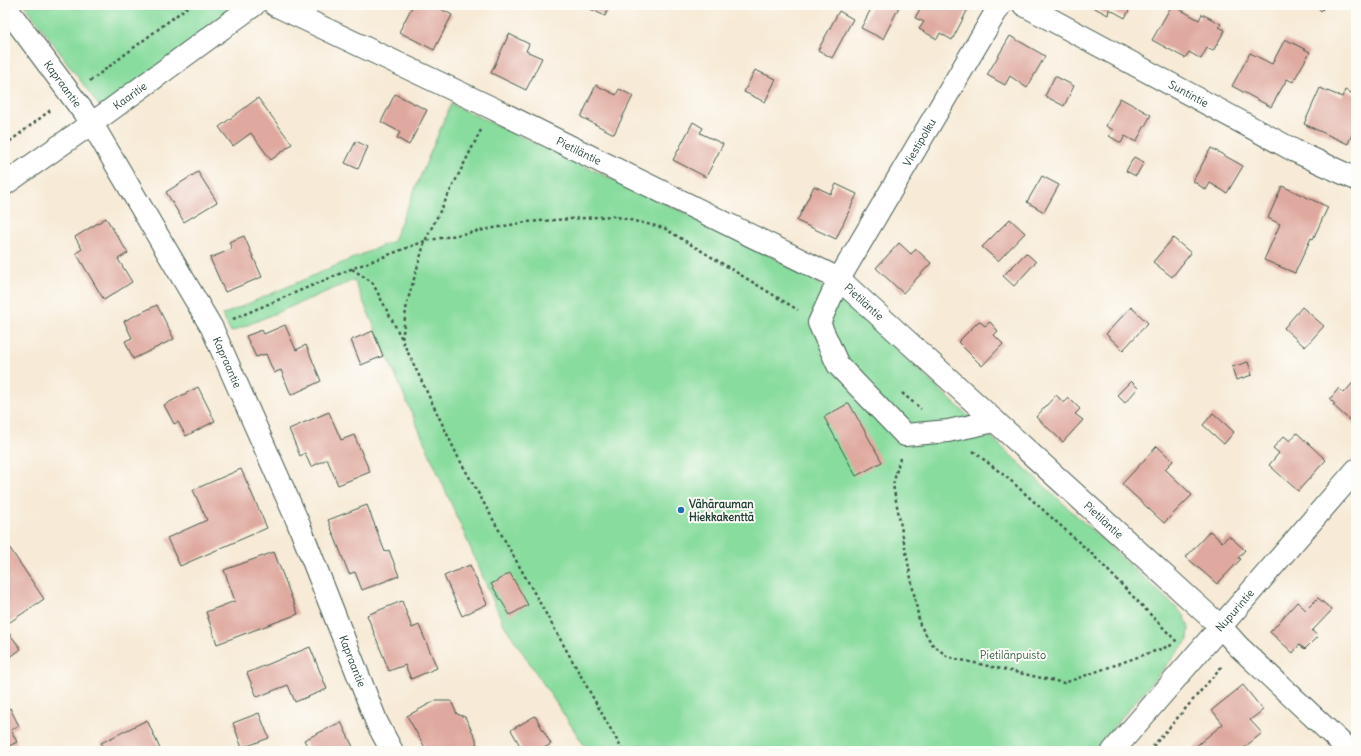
<svg xmlns="http://www.w3.org/2000/svg" width="1361" height="756" viewBox="0 0 1361 756" font-family="Delius,sans-serif">
<style>
.green{fill:#88dc9e;stroke:#548c69}
.building{fill:#dfa99f}
.lines{fill:none;stroke-linecap:round;stroke-linejoin:round}
.minor-casing{stroke:#3f574c;stroke-width:24}
.path{stroke:#3f574c;stroke-width:2.5;stroke-dasharray:3 3;stroke-linecap:butt}
.minor{stroke:#fff;stroke-width:22}
.poi-dot{fill:#1f6fb2;stroke:#fdfcf7;stroke-width:1.5}
.labels{text-anchor:middle;stroke-width:4;stroke-linejoin:round;paint-order:stroke}
.street-label{font-size:11px;fill:#1f3d34;stroke:#fdfcf7}
.poi-label{font-size:11px;font-weight:bold;fill:#1f3d34;stroke:#fdfcf7;text-anchor:start}
.park-label{font-size:11px;fill:#345d49;stroke:#fdfcf7}
</style>
<rect width="100%" height="100%" fill="#fdfcf7"/>
<filter id="ink" filterUnits="userSpaceOnUse"><feTurbulence type="fractalNoise" baseFrequency=".025" numOctaves="2"/><feDisplacementMap in="SourceGraphic" scale="8" xChannelSelector="R" yChannelSelector="G"/><feConvolveMatrix kernelMatrix="1 2 1 2 8 2 1 2 1" color-interpolation-filters="sRGB"/></filter>
<filter id="wash" filterUnits="userSpaceOnUse"><feTurbulence type="fractalNoise" baseFrequency=".012" numOctaves="4" result="noise"/><feDisplacementMap in="SourceGraphic" scale="16" xChannelSelector="R" yChannelSelector="G"/><feGaussianBlur stdDeviation="0.9" result="paint"/><feColorMatrix in="noise" values="0 0 0 0 0 0 0 0 0 0 0 0 0 0 0 0 0 1.4 0 .05"/><feComposite in="paint" operator="in"/></filter>
<g filter="url(#wash)">
<rect width="100%" height="100%" fill="#f7ead6"/>
<g class="green">
<polygon points="25,5 247,5 105,114"/>
<polygon points="451,104 741,239 835,293 1184,615 1189,628 1188,640 1093,751 588,751 503,623 354,280 231,332 222,315 393,241"/>
</g>
<g id="blocks">
<g class="building">
<polygon points="413,5 434,5 452,15 434,50 399,32"/>
<polygon points="587,5 610,5 605,16 586,7"/>
<polygon points="873,5 900,5 883,39 861,28"/>
<polygon points="922,5 956,5 967,11 952,40 940,33 937,39 919,29 924,22 915,18"/>
<polygon points="1089,5 1132,5 1125,18 1109,9 1108,15"/>
<polygon points="1172,5 1199,20 1202,14 1221,24 1219,27 1225,30 1213,51 1207,48 1201,59 1189,52 1185,58 1152,40"/>
<polygon points="1316,5 1327,5 1321,11"/>
<polygon points="839,11 853,19 832,58 818,50"/>
<polygon points="509,34 529,44 526,51 542,58 526,90 491,73"/>
<polygon points="1010,36 1045,56 1027,88 1010,76 1005,85 987,75"/>
<polygon points="1285,39 1310,52 1293,82 1287,79 1271,107 1232,86 1250,53 1272,64"/>
<polygon points="755,70 776,79 765,102 744,92"/>
<polygon points="1055,76 1074,86 1064,106 1045,96"/>
<polygon points="596,85 616,95 619,89 633,96 614,134 581,117"/>
<polygon points="1320,88 1342,97 1345,90 1356,95 1356,130 1354,129 1348,144 1304,124"/>
<polygon points="395,94 427,110 409,145 397,138 400,132 381,122"/>
<polygon points="258,98 292,144 271,160 251,133 233,146 219,127"/>
<polygon points="1120,98 1151,115 1136,142 1125,136 1121,143 1109,136 1113,130 1106,126"/>
<polygon points="693,122 703,128 700,133 723,144 706,177 673,160"/>
<polygon points="356,141 368,147 358,169 345,163"/>
<polygon points="1211,148 1243,166 1227,193 1210,183 1206,190 1193,181"/>
<polygon points="1134,157 1144,162 1136,176 1126,171"/>
<polygon points="198,172 217,202 184,222 166,192"/>
<polygon points="1042,176 1059,185 1044,212 1027,202"/>
<polygon points="836,184 857,194 836,239 797,221 814,186 831,194"/>
<polygon points="1282,186 1328,207 1313,239 1311,238 1295,273 1264,260 1280,224 1268,218"/>
<polygon points="106,218 128,253 118,259 132,282 104,300 76,253 82,249 75,237"/>
<polygon points="1010,219 1025,233 998,261 982,247"/>
<polygon points="244,236 262,277 225,292 210,258 232,249 229,242"/>
<polygon points="1173,238 1191,253 1172,277 1153,262"/>
<polygon points="899,243 911,254 916,249 931,263 903,293 876,268"/>
<polygon points="1026,253 1036,262 1014,286 1003,276"/>
<polygon points="157,305 174,339 133,359 125,341 132,338 124,321"/>
<polygon points="1131,307 1148,323 1123,350 1106,334"/>
<polygon points="1302,307 1324,326 1305,347 1284,328"/>
<polygon points="979,321 985,326 990,322 998,331 994,335 1003,344 982,366 958,342"/>
<polygon points="285,325 296,350 306,345 321,381 291,395 281,370 274,373 266,354 256,357 246,336 262,330 264,334"/>
<polygon points="373,331 383,356 361,365 351,340"/>
<polygon points="1248,362 1252,375 1236,380 1232,367"/>
<polygon points="1356,379 1356,426 1333,405 1335,404 1330,399 1339,388 1344,393"/>
<polygon points="1131,381 1138,388 1125,403 1117,395"/>
<polygon points="198,387 215,421 186,436 178,422 174,424 164,405"/>
<polygon points="1056,395 1064,403 1069,398 1080,409 1075,414 1083,420 1063,442 1036,417"/>
<polygon points="849,403 882,462 856,476 824,417"/>
<polygon points="329,412 341,440 354,435 370,472 338,485 327,459 311,467 305,453 300,456 289,429"/>
<polygon points="1213,413 1234,432 1224,444 1203,425"/>
<polygon points="1297,433 1326,460 1298,491 1269,465 1279,453 1273,448 1284,436 1290,441"/>
<polygon points="1157,446 1173,461 1165,469 1192,495 1164,523 1122,484"/>
<polygon points="241,469 267,528 180,566 167,538 207,520 193,490"/>
<polygon points="367,505 385,552 389,550 399,576 362,590 355,572 349,574 328,520"/>
<polygon points="1210,531 1222,542 1229,536 1245,550 1238,558 1241,559 1217,584 1186,557"/>
<polygon points="5,541 44,599 7,624 5,621"/>
<polygon points="274,552 298,614 217,644 206,612 235,601 224,570"/>
<polygon points="470,565 487,604 462,616 444,576"/>
<polygon points="510,573 528,605 510,615 491,584"/>
<polygon points="1318,598 1332,610 1312,631 1318,636 1305,649 1299,645 1293,653 1270,632 1297,602 1306,610"/>
<polygon points="402,601 412,628 419,625 437,668 411,679 405,665 389,671 367,615"/>
<polygon points="5,629 6,629 21,649 5,661"/>
<polygon points="310,647 327,689 295,702 288,685 257,697 247,673"/>
<polygon points="1243,685 1263,710 1250,720 1262,733 1240,751 1190,751 1223,724 1212,710"/>
<polygon points="435,701 451,701 457,714 465,717 476,739 477,751 427,751 407,716"/>
<polygon points="10,708 19,726 11,730 17,742 5,748 5,711"/>
<polygon points="259,713 269,738 242,748 233,723"/>
<polygon points="535,716 551,744 539,751 523,751 511,730"/>
<polygon points="147,720 161,751 104,751 101,743"/>
<polygon points="341,722 355,751 310,751 304,740"/>
</g>
</g>
</g>
<g filter="url(#ink)">
<use href="#blocks" fill-opacity="0" stroke="#3f574c" stroke-width="1"/>
<g class="lines">
<g class="minor-casing">
<g id="minor">
<path id="s1" d="M 275,5 L 492,108 L 839,279 L 1221,627 L 1238,646 L 1350,751"/>
<path id="s2" d="M 1024,5 L 1295,151 L 1356,179"/>
<path id="s3" d="M 5,6 L 91,122 L 212,328 L 297,520 L 377,723 L 392,751"/>
<path id="s4" d="M 5,184 L 105,114 L 254,5"/>
<path id="s5" d="M 995,421 L 948,431 L 905,435 L 838,365 L 819,323 L 839,279 L 1000,5"/>
<path id="s6" d="M 1113,751 L 1356,470"/>
</g>
</g>
<g class="path">
<polyline points="90,81 190,5"/>
<polyline points="481,130 425,241 407,303 402,340 458,457 623,751"/>
<polyline points="5,145 52,109"/>
<polyline points="352,269 372,282 402,339"/>
<polyline points="233,319 351,269 425,241 526,222 613,216 664,228 798,310"/>
<polyline points="902,393 921,409"/>
<polyline points="973,451 1010,480 1093,555 1177,642"/>
<polyline points="900,458 893,485 920,625 932,644 948,657 1064,683 1172,645"/>
<polyline points="810,751 811,750"/>
<polyline points="1149,751 1223,665"/>
</g>
<use href="#minor" class="minor"/>
</g>
</g>
<circle class="poi-dot" cx="681" cy="510" r="4"/>
<g class="labels">
<g class="street-label">
<text dy="4" stroke="none"><textPath href="#s3" startOffset="97">Kapraantie</textPath></text>
<text dy="4" stroke="none"><textPath href="#s2" startOffset="187">Suntintie</textPath></text>
<text dy="4" stroke="none"><textPath href="#s4" startOffset="153">Kaaritie</textPath></text>
<text dy="4" stroke="none"><textPath href="#s5" startOffset="441">Viestipolku</textPath></text>
<text dy="4" stroke="none"><textPath href="#s1" startOffset="337">Pietiläntie</textPath></text>
<text dy="4" stroke="none"><textPath href="#s1" startOffset="661">Pietiläntie</textPath></text>
<text dy="4" stroke="none"><textPath href="#s3" startOffset="421">Kapraantie</textPath></text>
<text dy="4" stroke="none"><textPath href="#s1" startOffset="985">Pietiläntie</textPath></text>
<text dy="4" stroke="none"><textPath href="#s6" startOffset="186">Nupurintie</textPath></text>
<text dy="4" stroke="none"><textPath href="#s3" startOffset="745">Kapraantie</textPath></text>
</g>
<g class="poi-label">
<text x="689" y="508">Vähärauman<tspan x="689" dy="13">Hiekkakenttä</tspan></text>
</g>
<g class="park-label">
<text x="1013" y="659">Pietilänpuisto</text>
</g>
</g>
<rect width="1361" height="756" fill="none" stroke="#fdfcf7" stroke-width="20"/>
</svg>
